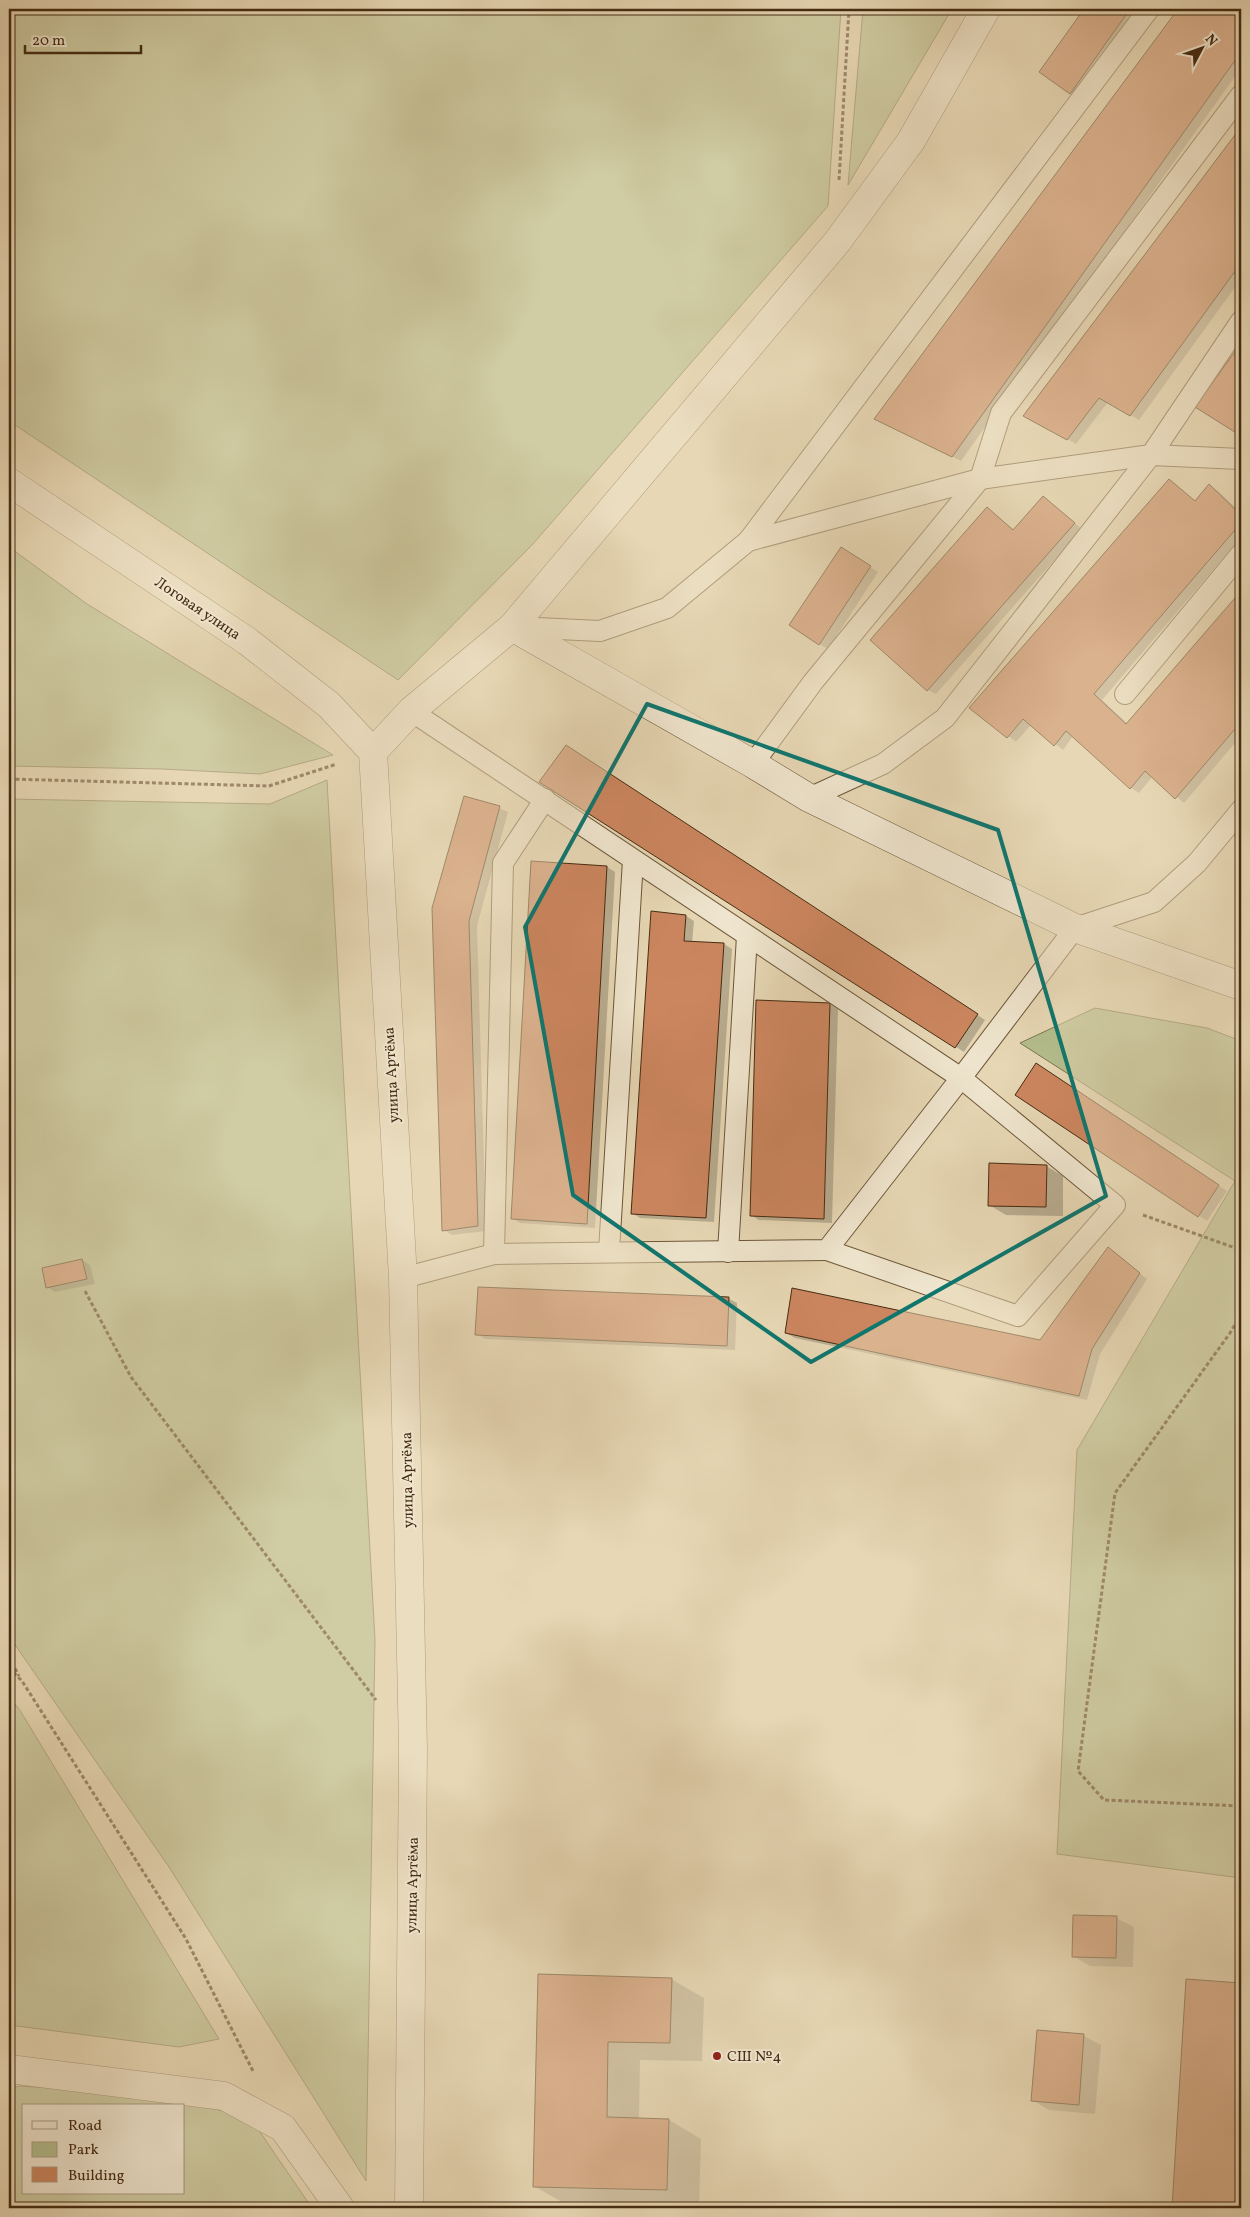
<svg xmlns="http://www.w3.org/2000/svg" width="1250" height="2217" viewBox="0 0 1250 2217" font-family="Vollkorn,serif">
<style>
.green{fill:#b4be8e;stroke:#7c7550;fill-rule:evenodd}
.shadow{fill:#0003}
.building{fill:#cc865f;stroke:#452c12}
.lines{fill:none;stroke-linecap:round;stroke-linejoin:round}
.service-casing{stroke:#6e573a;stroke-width:22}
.minor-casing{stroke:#6e573a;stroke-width:29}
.tertiary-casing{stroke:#6e573a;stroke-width:29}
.path{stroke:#452c12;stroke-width:3;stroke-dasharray:4 2.5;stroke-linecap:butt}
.service{stroke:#efe5ce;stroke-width:20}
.minor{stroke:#efe5ce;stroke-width:28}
.tertiary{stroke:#efe5ce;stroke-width:28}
.marked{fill:none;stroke:#0f766e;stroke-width:4;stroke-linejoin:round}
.poi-dot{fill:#8f2418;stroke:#efe5ce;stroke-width:2}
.labels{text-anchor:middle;stroke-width:4;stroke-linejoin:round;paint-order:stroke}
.street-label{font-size:15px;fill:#452c12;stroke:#efe5ce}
.poi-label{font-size:15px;fill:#452c12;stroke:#efe5ce;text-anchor:start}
</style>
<rect width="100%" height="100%" fill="#e7d7b4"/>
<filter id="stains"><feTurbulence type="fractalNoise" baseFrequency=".004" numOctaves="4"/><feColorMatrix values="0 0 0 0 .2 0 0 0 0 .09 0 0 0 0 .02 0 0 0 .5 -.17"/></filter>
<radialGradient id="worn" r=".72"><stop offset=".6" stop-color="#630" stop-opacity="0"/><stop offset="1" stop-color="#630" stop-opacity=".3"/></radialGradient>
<g class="green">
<polygon points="15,9 841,9 828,206 532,545 398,680 9,421 9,22"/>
<polygon points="863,9 952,9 848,185"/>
<polygon points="9,547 87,604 333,755 260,774 162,769 9,766"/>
<polygon points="327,780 375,1640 366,2181 169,1867 9,1636 9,799 270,804"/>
<polygon points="1095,1008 1207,1028 1241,1041 1241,1878 1057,1854 1077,1450 1235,1181 1020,1043"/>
<polygon points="9,1696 21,1712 219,2039 179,2047 9,2025"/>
<path d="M 19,2086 L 135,2093 L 249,2116 L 312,2208 L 9,2208 L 9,2089 ZM 24,2106 L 184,2106 L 184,2193 L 24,2193 Z"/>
</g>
<g class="shadow">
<polygon points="1086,9 1142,9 1079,98 1041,72"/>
<polygon points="1180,9 1241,9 1241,68 961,461 876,418"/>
<polygon points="1241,129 1241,279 1139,420 1108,402 1076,444 1025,415"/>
<polygon points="1241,345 1241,434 1197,406"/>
<polygon points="1169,481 1196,502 1210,486 1218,491 1241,513 1241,537 1102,700 1128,724 1241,593 1241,736 1184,803 1152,777 1139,793 1131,788 1073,736 1063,750 1031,725 1016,742 971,707"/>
<polygon points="1043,498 1082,529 936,694 928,690 987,509 1015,530"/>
<polygon points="849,553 878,572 828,649 819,644"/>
<polygon points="575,752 985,1020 964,1052 541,781"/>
<polygon points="499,808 508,812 477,926 486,1231 452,1235 444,1230 433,908"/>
<polygon points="532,863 607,867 615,872 595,1228 520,1223 512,1218"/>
<polygon points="686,916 694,921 692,943 724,944 732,949 714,1222 640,1218 632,1213"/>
<polygon points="830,1004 838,1009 832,1223 759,1220 751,1215"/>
<polygon points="1044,1070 1227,1191 1207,1221 1017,1095"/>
<polygon points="1046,1166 1063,1176 1063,1216 1006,1215 989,1205"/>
<polygon points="1108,1249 1147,1279 1100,1354 1087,1400 795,1338 786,1333 1041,1341"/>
<polygon points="82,1260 90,1265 95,1284 55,1292 47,1287"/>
<polygon points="479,1288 729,1299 737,1303 735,1350 485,1339 477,1334"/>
<polygon points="1116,1918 1134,1927 1133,1967 1090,1966 1073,1956"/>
<polygon points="540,1976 671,1979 704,1998 702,2061 640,2060 639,2119 669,2120 701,2139 699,2208 567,2205 534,2186"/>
<polygon points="1187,1980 1241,1984 1241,2208 1173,2208"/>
<polygon points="1084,2036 1101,2045 1095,2114 1049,2110 1032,2100"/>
</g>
<g class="building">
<polygon points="1084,9 1130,9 1070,94 1039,72"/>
<polygon points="1178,9 1241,9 1241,52 952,457 874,419"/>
<polygon points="1241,127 1241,263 1130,416 1099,398 1067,440 1023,416"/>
<polygon points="1241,343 1241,436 1195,407"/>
<polygon points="1169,479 1195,501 1209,484 1241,515 1241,523 1094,694 1126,724 1241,591 1241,722 1175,799 1145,771 1130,789 1066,731 1054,746 1023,719 1007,738 969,708"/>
<polygon points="1043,496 1075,523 927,691 870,640 987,507 1013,530"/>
<polygon points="841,547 871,566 819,645 789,625"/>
<polygon points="566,745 978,1014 955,1048 539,782"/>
<polygon points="464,796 500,806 469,921 478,1226 442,1231 432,908"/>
<polygon points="531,861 607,866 587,1224 511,1219"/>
<polygon points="651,911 686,915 684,941 724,943 706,1218 631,1214"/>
<polygon points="756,1000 830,1003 824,1219 750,1216"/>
<polygon points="1036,1063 1219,1185 1198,1217 1015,1095"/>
<polygon points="989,1163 1047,1165 1046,1207 988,1206"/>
<polygon points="1108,1247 1140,1273 1092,1349 1079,1396 785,1333 792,1288 1040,1340"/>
<polygon points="82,1259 87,1279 46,1288 42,1268"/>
<polygon points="478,1287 729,1297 727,1346 475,1335"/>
<polygon points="1073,1915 1117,1916 1116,1958 1072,1957"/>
<polygon points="538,1974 672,1978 670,2043 608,2042 607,2117 669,2119 667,2190 533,2187"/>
<polygon points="1186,1979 1241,1983 1241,2208 1172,2208"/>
<polygon points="1037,2030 1084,2034 1079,2105 1031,2101"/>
</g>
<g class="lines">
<g class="service-casing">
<g id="service">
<polyline points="748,541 1149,9"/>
<polyline points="516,627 600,631 667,608 748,541 980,479 1001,413 1241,95"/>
<polyline points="1125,694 1241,554"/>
<polyline points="753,764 813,682 980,479 1151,455 1241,321"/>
<polyline points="809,798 883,764 945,718 1151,455 1241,459"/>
<polyline points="827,1250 1018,1316 1115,1205 961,1078 1075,928 1154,902 1197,863 1241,810"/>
<polyline points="609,1251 633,860"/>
<polyline points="728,1252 747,936"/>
<polyline points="494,1254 503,863 545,799"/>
<polyline points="403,1278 494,1254 827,1250 961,1078 411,711"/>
</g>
</g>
<g class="minor-casing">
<g id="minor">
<polyline points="512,627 753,764 809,798 1075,928 1241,986"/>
<polyline points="373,752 411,711 512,627 837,242 911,141 986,9"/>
<polyline points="9,2069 224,2096 283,2128 340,2208"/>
</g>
</g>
<g class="tertiary-casing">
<polyline id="tertiary" points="9,482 247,641 329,705 373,752 403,1278 413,1749 409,2208"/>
</g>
<g class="path">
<polyline points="839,180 849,9"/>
<polyline points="9,779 269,786 337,764"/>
<polyline points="1143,1215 1241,1250"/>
<polyline points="85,1291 131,1377 376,1700"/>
<polyline points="1241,1314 1230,1333 1115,1493 1078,1771 1104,1800 1241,1806"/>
<polyline points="9,1657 19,1676"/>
<polyline points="9,1668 22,1681 186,1939 254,2073"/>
</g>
<use href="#service" class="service"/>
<use href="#minor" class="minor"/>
<use href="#tertiary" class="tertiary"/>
</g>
<path d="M0 0H1250V2217H0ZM 647,704 L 998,830 L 1106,1196 L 811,1362 L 573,1195 L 525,927 Z" fill="#e7d7b4" fill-opacity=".55" fill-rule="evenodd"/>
<path class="marked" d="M 647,704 L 998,830 L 1106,1196 L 811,1362 L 573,1195 L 525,927 Z"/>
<circle class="poi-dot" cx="717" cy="2056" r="5"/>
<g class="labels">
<g class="street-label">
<text transform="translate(198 608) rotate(34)" y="5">Логовая улица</text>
<text transform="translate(391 1075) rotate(-93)" y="5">улица Артёма</text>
<text transform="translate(407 1480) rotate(-91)" y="5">улица Артёма</text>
<text transform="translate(412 1885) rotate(-89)" y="5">улица Артёма</text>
</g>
<g class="poi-label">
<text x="727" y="2061">СШ №4</text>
</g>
</g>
<rect width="1250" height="2217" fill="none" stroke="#e7d7b4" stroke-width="30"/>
<rect x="10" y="10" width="1230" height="2197" fill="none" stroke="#452c12" stroke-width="2.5"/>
<rect x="15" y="15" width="1220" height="2187" fill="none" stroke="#452c12"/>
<rect x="22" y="2104" width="162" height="90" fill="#efe5ce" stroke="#ab9b83"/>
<rect x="32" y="2121" width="25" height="8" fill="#efe5ce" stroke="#ab9b83"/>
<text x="68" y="2130" font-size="15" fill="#452c12">Road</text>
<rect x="32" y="2142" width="25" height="15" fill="#b4be8e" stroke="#ab9b83"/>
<text x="68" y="2154" font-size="15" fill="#452c12">Park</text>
<rect x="32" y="2167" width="25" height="15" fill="#cc865f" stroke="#ab9b83"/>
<text x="68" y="2180" font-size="15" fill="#452c12">Building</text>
<g transform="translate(1202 48) rotate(49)" stroke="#efe5ce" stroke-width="4" paint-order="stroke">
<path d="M0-4L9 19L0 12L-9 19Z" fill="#452c12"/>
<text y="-8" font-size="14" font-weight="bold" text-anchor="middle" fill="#452c12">N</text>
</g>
<path d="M25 45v8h116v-8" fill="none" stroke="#452c12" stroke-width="2.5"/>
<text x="32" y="45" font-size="15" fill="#452c12" stroke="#efe5ce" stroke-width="4" paint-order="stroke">20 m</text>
<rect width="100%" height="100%" filter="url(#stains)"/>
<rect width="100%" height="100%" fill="url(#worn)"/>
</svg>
